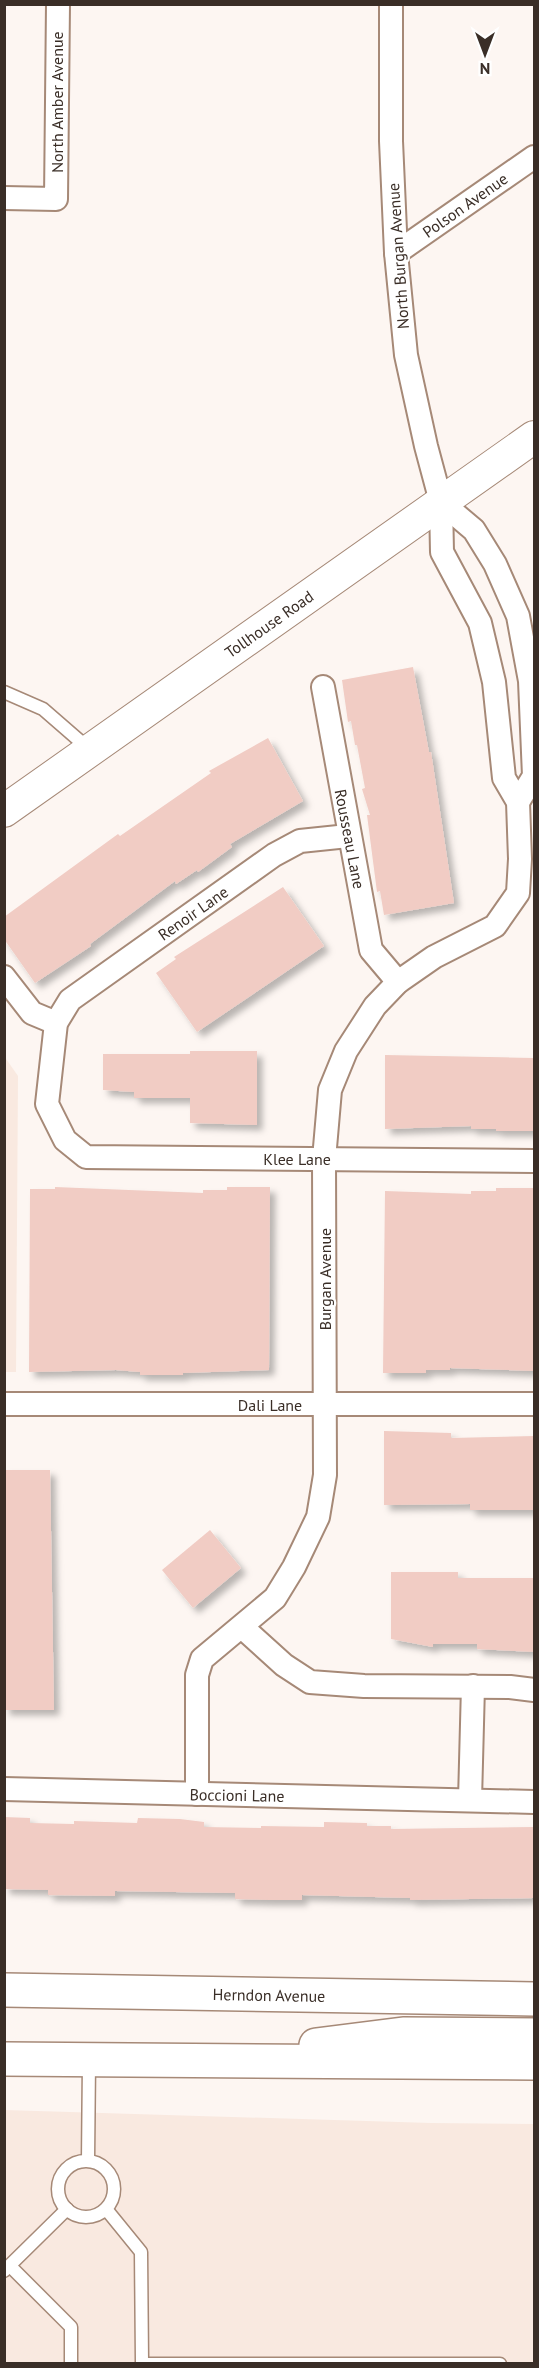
<svg xmlns="http://www.w3.org/2000/svg" width="539" height="2368" viewBox="0 0 539 2368" font-family="'PT Sans',sans-serif">
<style>
.built{fill:#f9e9e0}
.building{fill:#f1ccc4;filter:url(#shadow)}
.lines{fill:none;stroke-linecap:round;stroke-linejoin:round}
.lane-casing{stroke:#a68977;stroke-width:15}
.street-casing{stroke:#a68977;stroke-width:26}
.secondary-casing{stroke:#a68977;stroke-width:34}
.primary-casing{stroke:#a68977;stroke-width:36}
.lane{stroke:#fff;stroke-width:12}
.street{stroke:#fff;stroke-width:22}
.secondary{stroke:#fff;stroke-width:32}
.primary{stroke:#fff;stroke-width:33}
.labels{text-anchor:middle;stroke-width:4.5;stroke-linejoin:round;paint-order:stroke}
.street-label{font-size:16px;fill:#3a2e27;stroke:#fff}
</style>
<defs>
<filter id="shadow"><feDropShadow dx="5.5" dy="5.5" stdDeviation="3" flood-color="#0004"/></filter>
</defs>
<rect width="100%" height="100%" fill="#fdf6f2"/>
<g class="built">
<polygon points="4,1056 18,1076 16,1372 4,1372"/>
<polygon points="5,2110 431,2123 534,2124 534,2363 5,2364"/>
</g>
<g class="building">
<polygon points="413,667 429,752 431,752 454,903 384,915 380,891 377,892 367,815 370,815 362,789 365,788 357,745 355,745 351,721 348,722 342,680"/>
<polygon points="268,738 303,801 230,844 232,847 198,872 197,870 176,884 175,881 90,944 91,946 35,983 4,939 4,917 118,834 120,836 211,773 209,771"/>
<polygon points="283,887 324,946 197,1032 156,973 176,959 174,957"/>
<polygon points="190,1051 257,1051 257,1125 190,1123 190,1098 134,1098 134,1092 103,1090 103,1054 190,1054"/>
<polygon points="385,1055 534,1058 534,1131 496,1131 496,1129 471,1129 471,1126 385,1129"/>
<polygon points="55,1187 203,1193 203,1190 227,1190 227,1187 270,1187 269,1370 183,1373 183,1375 140,1375 140,1372 116,1370 29,1372 30,1189 55,1189"/>
<polygon points="496,1188 534,1188 534,1371 450,1368 450,1370 426,1370 426,1373 383,1373 385,1191 471,1194 471,1191 496,1191"/>
<polygon points="384,1431 451,1433 451,1438 534,1436 534,1510 470,1510 470,1504 384,1505"/>
<polygon points="4,1470 50,1470 54,1710 4,1710"/>
<polygon points="210,1530 241,1568 193,1608 162,1570"/>
<polygon points="391,1572 458,1572 458,1578 534,1578 534,1652 477,1649 477,1644 433,1644 433,1647 391,1639"/>
<polygon points="4,1817 30,1818 30,1823 74,1824 74,1821 137,1823 138,1818 180,1819 204,1822 204,1827 261,1828 261,1826 324,1827 324,1822 367,1823 367,1826 391,1826 391,1829 534,1827 534,1898 410,1900 410,1898 302,1895 302,1900 268,1900 235,1899 235,1893 115,1891 115,1896 48,1895 48,1890 4,1889"/>
</g>
<g class="lines">
<g class="lane-casing">
<g id="lane">
<polyline points="4,692 43,709 89,749"/>
<polyline points="88,2160 89,2062"/>
<circle cx="86" cy="2189" r="28"/>
<polyline points="106,2209 141,2252 142,2362"/>
<polyline points="10,2266 71,2327 71,2364"/>
<polyline points="4,2271 67,2209"/>
<polyline points="142,2364 500,2364"/>
</g>
</g>
<g class="street-casing">
<g id="street">
<polyline points="4,198 56,199 58,4"/>
<polyline points="396,253 534,157"/>
<polyline points="441,502 474,530 495,564 518,616 530,681 534,776 518,802"/>
<polyline points="323,687 371,950 398,982"/>
<polyline points="348,836 300,841 274,855 70,1000 56,1023 47,1104 65,1140 86,1157 534,1161"/>
<polyline points="4,977 32,1013 56,1023"/>
<polyline points="4,1404 534,1404"/>
<polyline points="242,1627 284,1665 310,1682 364,1686 510,1687 534,1690"/>
<polyline points="4,1789 534,1802"/>
<polyline points="197,1794 197,1675 202,1659 275,1598 294,1567 318,1517 325,1475 324,1159 330,1090 346,1051 375,1006 398,982 434,957 495,926 518,893 520,859 518,802 504,778 494,682 480,623 442,552 441,502 426,446 406,355 396,253 391,141 391,4"/>
<polyline points="470,1800 473,1686"/>
</g>
</g>
<g class="secondary-casing">
<polyline id="secondary" points="4,811 534,437"/>
</g>
<g class="primary-casing">
<g id="primary">
<polyline points="4,1990 534,1999"/>
<polyline points="316,2045 403,2034 534,2035"/>
<polyline points="4,2059 534,2063"/>
</g>
</g>
<use href="#lane" class="lane"/>
<use href="#street" class="street"/>
<use href="#secondary" class="secondary"/>
<use href="#primary" class="primary"/>
</g>
<g class="labels">
<g class="street-label">
<text transform="translate(57 102) rotate(-90)" y="6">North Amber Avenue</text>
<text transform="translate(465 205) rotate(-35)" y="6">Polson Avenue</text>
<text transform="translate(398 256) rotate(-94)" y="6">North Burgan Avenue</text>
<text transform="translate(269 624) rotate(-35)" y="6">Tollhouse Road</text>
<text transform="translate(350 839) rotate(79)" y="6">Rousseau Lane</text>
<text transform="translate(193 913) rotate(-35)" y="6">Renoir Lane</text>
<text x="297" y="1165">Klee Lane</text>
<text transform="translate(325 1279) rotate(-90)" y="6">Burgan Avenue</text>
<text x="270" y="1411">Dali Lane</text>
<text transform="translate(237 1795) rotate(1)" y="6">Boccioni Lane</text>
<text transform="translate(269 1995) rotate(1)" y="6">Herndon Avenue</text>
</g>
</g>
<rect width="539" height="2368" fill="none" stroke="#3a2e27" stroke-width="12"/>
<g transform="translate(485 54) rotate(180)" stroke="#ffffff" stroke-width="4.5" paint-order="stroke">
<path d="M0-4.5L10 22L0 15L-10 22Z" fill="#3a2e27"/>
<text y="-9" font-size="16" font-weight="bold" text-anchor="middle" fill="#3a2e27">N</text>
</g>
</svg>
